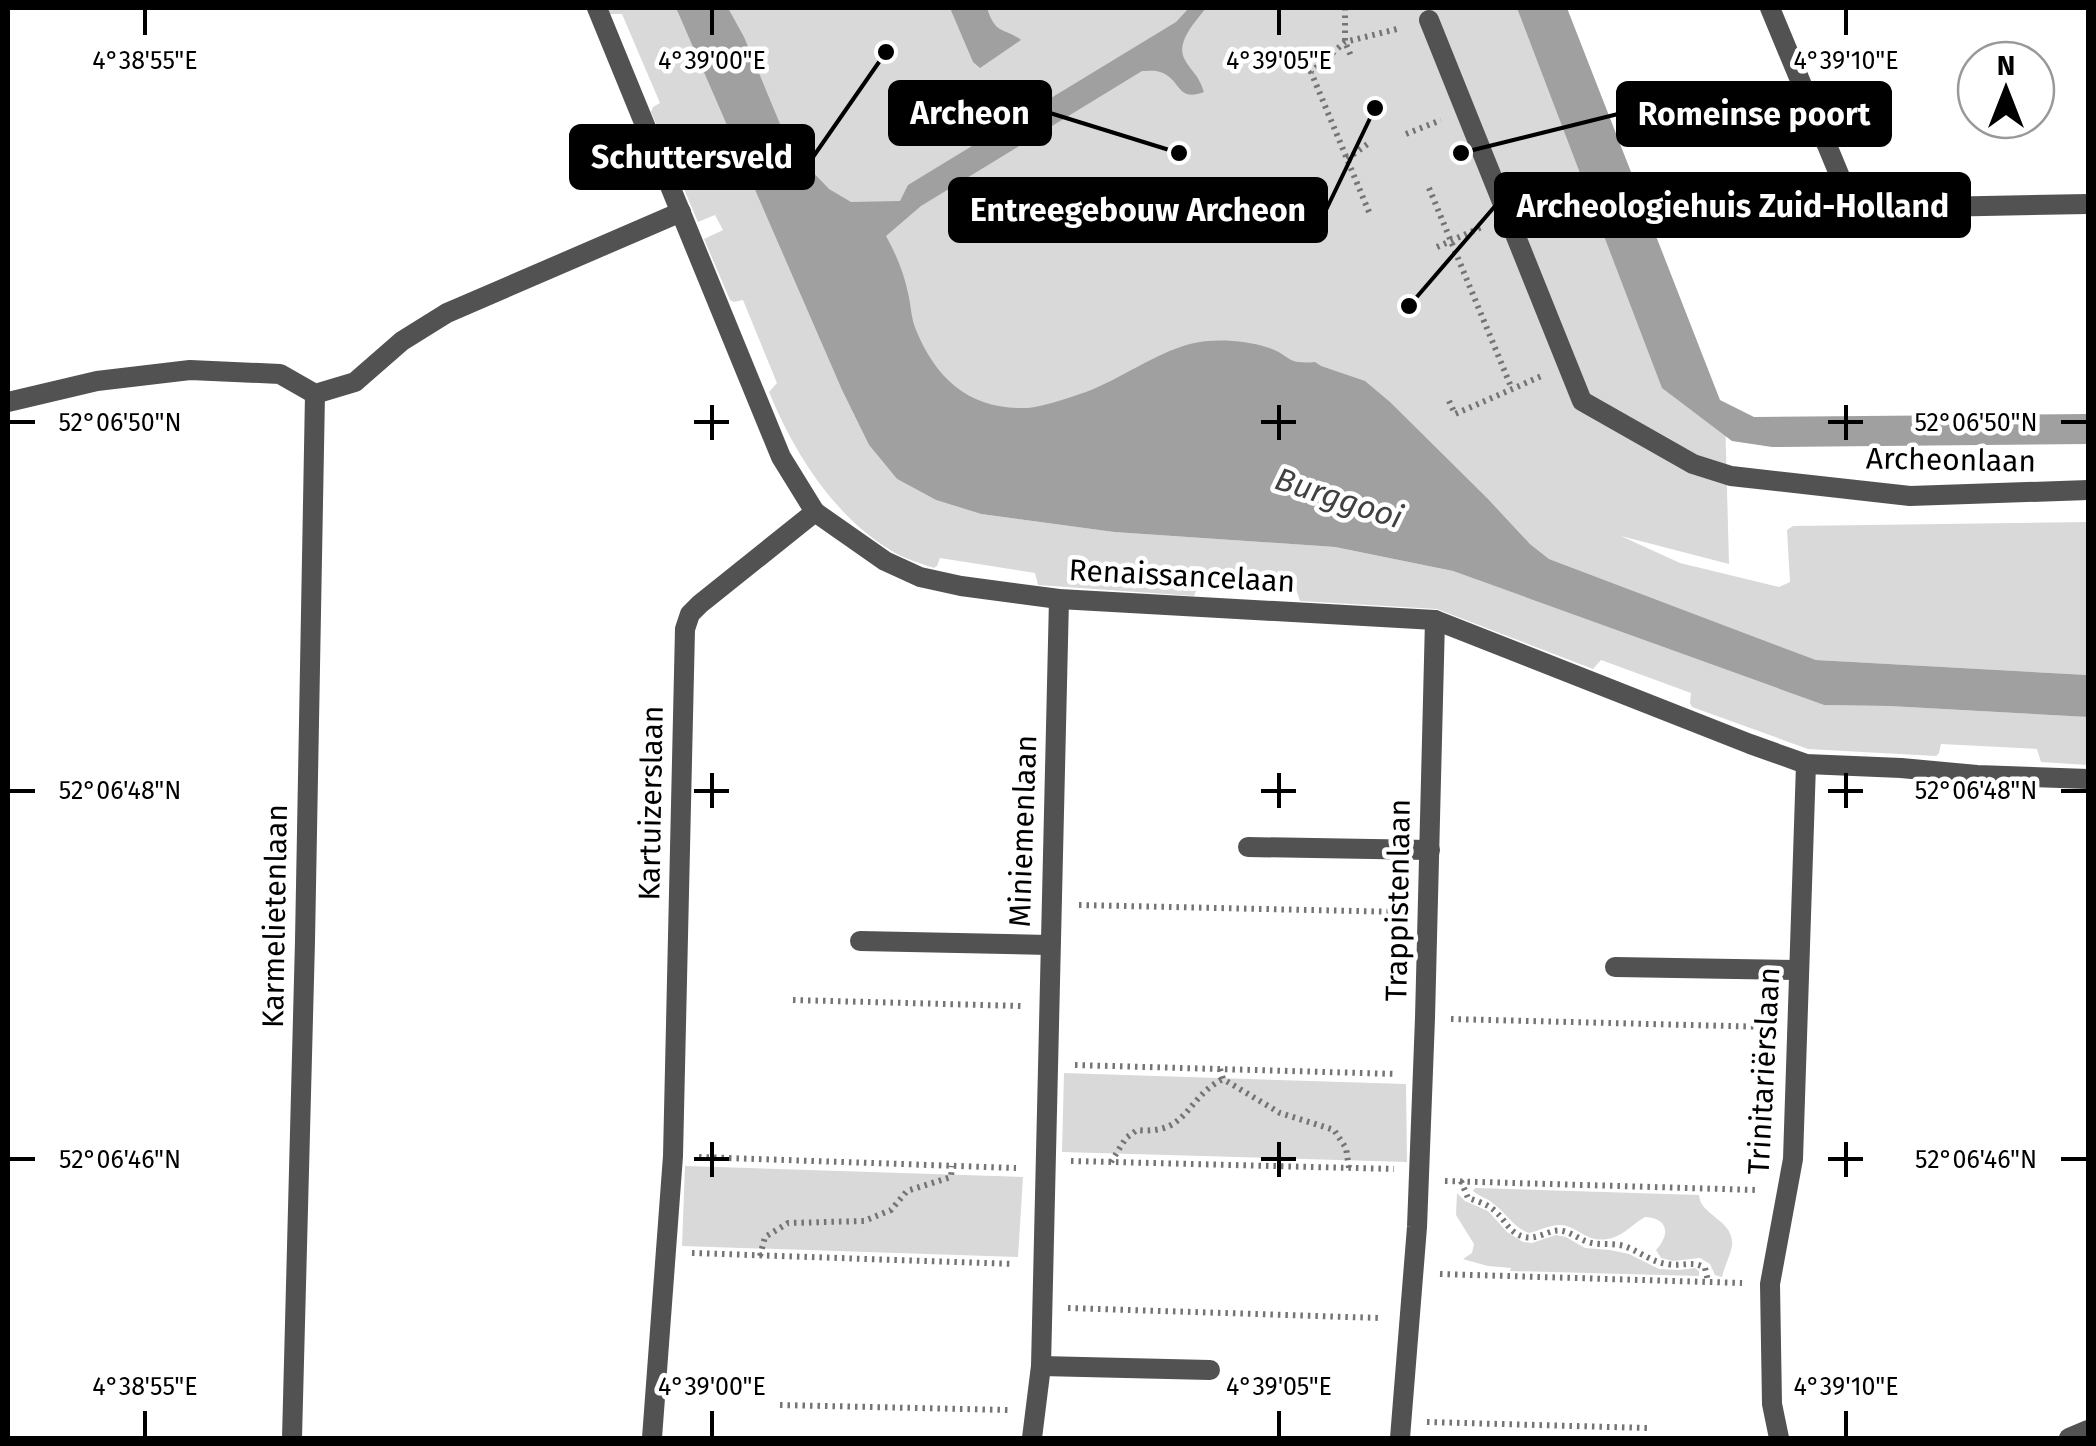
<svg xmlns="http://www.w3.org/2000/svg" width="2096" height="1446" viewBox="0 0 2096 1446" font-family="'Fira Sans',sans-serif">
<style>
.green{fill:#d9d9d9}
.water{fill:#a0a0a0}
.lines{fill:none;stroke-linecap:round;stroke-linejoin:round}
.path{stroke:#747474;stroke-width:6;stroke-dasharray:2.5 5;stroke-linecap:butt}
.service{stroke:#525252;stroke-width:20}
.minor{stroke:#525252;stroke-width:20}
.ticks{fill:none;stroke:#000;stroke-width:4}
.labels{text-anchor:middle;stroke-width:9;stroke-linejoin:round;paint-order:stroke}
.street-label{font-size:30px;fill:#000;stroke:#fff}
.water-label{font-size:32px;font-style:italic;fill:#414141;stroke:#fff}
.ticks-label{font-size:25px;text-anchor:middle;fill:#000;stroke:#fff;stroke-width:9;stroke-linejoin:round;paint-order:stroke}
.leader{fill:none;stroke:#000;stroke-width:4}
.callout-dot{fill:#000;stroke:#fff;stroke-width:4}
.callout{fill:#000;stroke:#000;stroke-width:4}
.callout-label{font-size:32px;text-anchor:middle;font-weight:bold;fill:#fff}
</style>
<rect width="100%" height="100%" fill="#fff"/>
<g class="green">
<path d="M 607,8 L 676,8 L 842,390 L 869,445 L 897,479 L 936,500 L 981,514 L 1114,532 L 1335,547 L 1453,571 L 1824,705 L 1889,706 L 2088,717 L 2088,765 L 2041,762 L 2037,749 L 1941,744 L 1939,753 L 1936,756 L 1808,749 L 1692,707 L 1690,703 L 1691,693 L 1601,660 L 1593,669 L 1437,609 L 1300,601 L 1296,589 L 1199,584 L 1194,596 L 1038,585 L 1035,573 L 940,558 L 937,566 L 934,568 C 922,564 909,560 897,554 C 836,520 795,455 769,392 L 777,383 L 743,300 L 734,302 L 730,300 L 704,239 L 723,230 L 715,215 L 698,222 L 651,112 L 653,107 L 660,103 L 622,14 L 610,14 Z"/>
<polygon points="696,8 1545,8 1725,414 1729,564 1621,536 1680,563 1779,587 1790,582 1787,530 1793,526 2088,522 2088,675 1816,660 1549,559 1530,544 1489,500 938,486"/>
<polygon points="1064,1073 1406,1084 1407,1162 1062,1152"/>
<polygon points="685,1166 1023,1177 1018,1257 682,1246"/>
<path d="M 1475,1188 L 1699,1195 C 1700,1216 1735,1220 1732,1246 C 1730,1257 1724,1267 1722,1277 L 1715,1275 L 1710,1264 L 1700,1258 L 1673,1261 L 1661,1258 L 1656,1250 C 1670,1235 1669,1218 1645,1217 C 1634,1223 1625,1234 1612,1238 C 1586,1245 1580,1226 1560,1225 C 1549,1225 1539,1231 1529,1233 C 1513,1227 1508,1215 1495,1205 C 1488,1198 1480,1197 1473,1191 Z"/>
<polygon points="1457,1193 1465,1201 1488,1211 1507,1232 1523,1242 1532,1243 1556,1235 1566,1237 1585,1248 1610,1250 1629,1254 1659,1269 1679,1270 1695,1268 1699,1271 1699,1276 1510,1271 1511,1268 1488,1266 1466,1260 1463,1259 1472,1253 1474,1244 1456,1215"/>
</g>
<g class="water">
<path d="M 676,8 L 728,8 L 744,37 L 785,136 L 807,166 L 829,189 L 851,202 L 900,201 L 908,185 L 1176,22 L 1189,8 L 1206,8 C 1197,20 1176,41 1184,58 C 1191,72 1198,73 1204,92 C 1176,103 1181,78 1160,72 C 1156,70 1147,71 1142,71 L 921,206 L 886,236 C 896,254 904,273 908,293 C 911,305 911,319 916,330 C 937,381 971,410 1027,408 C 1043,407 1071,397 1086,392 C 1121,379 1153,354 1190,344 C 1212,338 1245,340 1266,347 C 1292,355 1284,365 1315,362 L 1321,366 L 1365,381 L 1390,402 L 1489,500 L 1530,544 L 1549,559 L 1816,660 L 2088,675 L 2088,717 L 1889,706 L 1824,705 L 1453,571 L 1335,547 L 1114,532 L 981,514 L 936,500 L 897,479 L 869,445 L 842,390 Z"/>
<path d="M 950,8 L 987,8 C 996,36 1004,27 1021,40 L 980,68 L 973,62 Z"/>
<polygon points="1517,8 1567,8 1720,400 1754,417 2088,414 2088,444 1772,447 1732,441 1662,388"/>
</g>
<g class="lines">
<g class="path">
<polyline points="1345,8 1345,42 1351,56"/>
<polyline points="1406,134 1441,120"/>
<polyline points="1347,159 1369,143"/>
<polyline points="1429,188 1512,389"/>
<polyline points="1369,212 1311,72 1345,42 1401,28"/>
<polyline points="1437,247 1484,226"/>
<polyline points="1449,401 1455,414 1544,375"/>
<polyline points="1079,905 1402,912"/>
<polyline points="793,1000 1021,1006"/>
<polyline points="1451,1019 1769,1027"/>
<polyline points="1075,1065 1397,1074"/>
<polyline points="1220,1069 1223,1079 1280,1113 1334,1130 1346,1148 1349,1168"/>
<polyline points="699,1157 1016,1168"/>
<polyline points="1071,1161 1394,1169"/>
<path d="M 1111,1162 L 1126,1138 L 1137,1130 C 1189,1135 1185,1098 1223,1079"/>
<polyline points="1445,1181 1757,1190"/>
<path d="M 1461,1181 L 1468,1198 C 1477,1201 1488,1204 1496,1212 C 1506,1221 1510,1234 1525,1237 C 1539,1240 1550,1228 1563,1231 C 1573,1233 1581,1241 1592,1243 C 1602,1245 1613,1243 1624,1246 C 1639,1251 1651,1262 1667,1264 C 1682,1267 1692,1260 1705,1268 L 1708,1281"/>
<polyline points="692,1253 1014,1264"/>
<polyline points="760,1256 765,1237 788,1223 864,1221 891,1210 907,1191 951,1177 952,1166"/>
<polyline points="1440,1274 1742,1283"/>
<polyline points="1068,1308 1380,1318"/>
<polyline points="780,1405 1008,1410"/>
<polyline points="1427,1422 1647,1428"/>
</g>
<polyline class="service" points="1429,20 1582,401 1693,464 1731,476 1910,496 2088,490"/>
<g class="minor">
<polyline points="597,8 781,457 815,512 885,561 920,577 961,586 1059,599 1435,620 1750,744 1806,764 1901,768 1977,775 2088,779"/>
<polyline points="1770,8 1846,191 1884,208 2088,204"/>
<polyline points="8,402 97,381 190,370 280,374 315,394 355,382 402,341 447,313 681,212"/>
<polyline points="1248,847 1430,850"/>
<polyline points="860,941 1049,945"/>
<polyline points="1615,967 1799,970"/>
<polyline points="1041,1366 1210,1370"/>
<polyline points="292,1438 305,941 315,394"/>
<polyline points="652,1438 673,1156 685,629 690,614 700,604 815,512"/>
<polyline points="1032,1438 1041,1366 1059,599"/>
<polyline points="1400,1438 1417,1227 1425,1018 1435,620"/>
<polyline points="1779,1438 1772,1404 1770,1284 1793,1159 1806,764"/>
<polyline points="2069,1438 2088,1430"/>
</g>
</g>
<path class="ticks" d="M 145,10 L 145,35M 712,10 L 712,35M 1279,10 L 1279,35M 1846,10 L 1846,35M 712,405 L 712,440M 1279,405 L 1279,440M 1846,405 L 1846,440M 10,422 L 35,422M 694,422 L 729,422M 1261,422 L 1296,422M 1828,422 L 1863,422M 2061,422 L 2086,422M 712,773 L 712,808M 1279,773 L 1279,808M 1846,773 L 1846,808M 10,791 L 35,791M 694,791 L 729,791M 1261,791 L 1296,791M 1828,791 L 1863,791M 2061,791 L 2086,791M 712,1142 L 712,1177M 1279,1142 L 1279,1177M 1846,1142 L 1846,1177M 10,1159 L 35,1159M 694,1159 L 729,1159M 1261,1159 L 1296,1159M 1828,1159 L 1863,1159M 2061,1159 L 2086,1159M 145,1411 L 145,1436M 712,1411 L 712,1436M 1279,1411 L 1279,1436M 1846,1411 L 1846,1436"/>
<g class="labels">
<g class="street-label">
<text transform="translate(1951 460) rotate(1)" y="10">Archeonlaan</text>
<text transform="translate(1182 576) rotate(3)" y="10">Renaissancelaan</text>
<text transform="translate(651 803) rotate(-89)" y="10">Kartuizerslaan</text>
<text transform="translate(1023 831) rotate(-88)" y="10">Miniemenlaan</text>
<text transform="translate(1398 900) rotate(-89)" y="10">Trappistenlaan</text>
<text transform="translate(275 916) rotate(-89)" y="10">Karmelietenlaan</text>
<text transform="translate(1764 1071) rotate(-87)" y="10">Trinitariërslaan</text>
</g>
<g class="water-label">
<text transform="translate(1339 498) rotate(18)" y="11">Burggooi</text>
</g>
</g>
<g class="ticks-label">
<text x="145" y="69">4°38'55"E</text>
<text x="712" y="69">4°39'00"E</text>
<text x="1279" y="69">4°39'05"E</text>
<text x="1846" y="69">4°39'10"E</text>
<text x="120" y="431">52°06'50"N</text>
<text x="1976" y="431">52°06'50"N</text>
<text x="120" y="799">52°06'48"N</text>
<text x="1976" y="799">52°06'48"N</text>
<text x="120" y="1168">52°06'46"N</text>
<text x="1976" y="1168">52°06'46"N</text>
<text x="145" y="1395">4°38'55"E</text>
<text x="712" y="1395">4°39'00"E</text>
<text x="1279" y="1395">4°39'05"E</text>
<text x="1846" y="1395">4°39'10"E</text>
</g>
<path class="leader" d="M1179 153L1050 113M1461 153L1618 114M886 52L813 157M1409 306L1496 205M1375 108L1326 210"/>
<g class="callout-dot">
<circle cx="1179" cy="153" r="10"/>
<circle cx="1461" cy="153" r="10"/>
<circle cx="886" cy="52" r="10"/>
<circle cx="1409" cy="306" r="10"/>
<circle cx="1375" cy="108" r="10"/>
</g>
<g class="callout">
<rect x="890" y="82" width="160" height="62" rx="10"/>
<rect x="1618" y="83" width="272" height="62" rx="10"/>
<rect x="571" y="126" width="242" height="62" rx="10"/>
<rect x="1496" y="174" width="473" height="62" rx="10"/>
<rect x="950" y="179" width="376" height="62" rx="10"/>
</g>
<g class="callout-label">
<text x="970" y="124">Archeon</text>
<text x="1754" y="125">Romeinse poort</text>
<text x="692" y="168">Schuttersveld</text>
<text x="1733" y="217">Archeologiehuis Zuid-Holland</text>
<text x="1138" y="221">Entreegebouw Archeon</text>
</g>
<rect width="2096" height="1446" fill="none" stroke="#000000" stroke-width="20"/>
<g transform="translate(2006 90)"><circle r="48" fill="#ffffff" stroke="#999999" stroke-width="2.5"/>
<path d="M0-8L18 38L0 25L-18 38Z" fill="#000000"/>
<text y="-15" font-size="28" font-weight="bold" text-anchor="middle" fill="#000000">N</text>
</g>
</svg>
